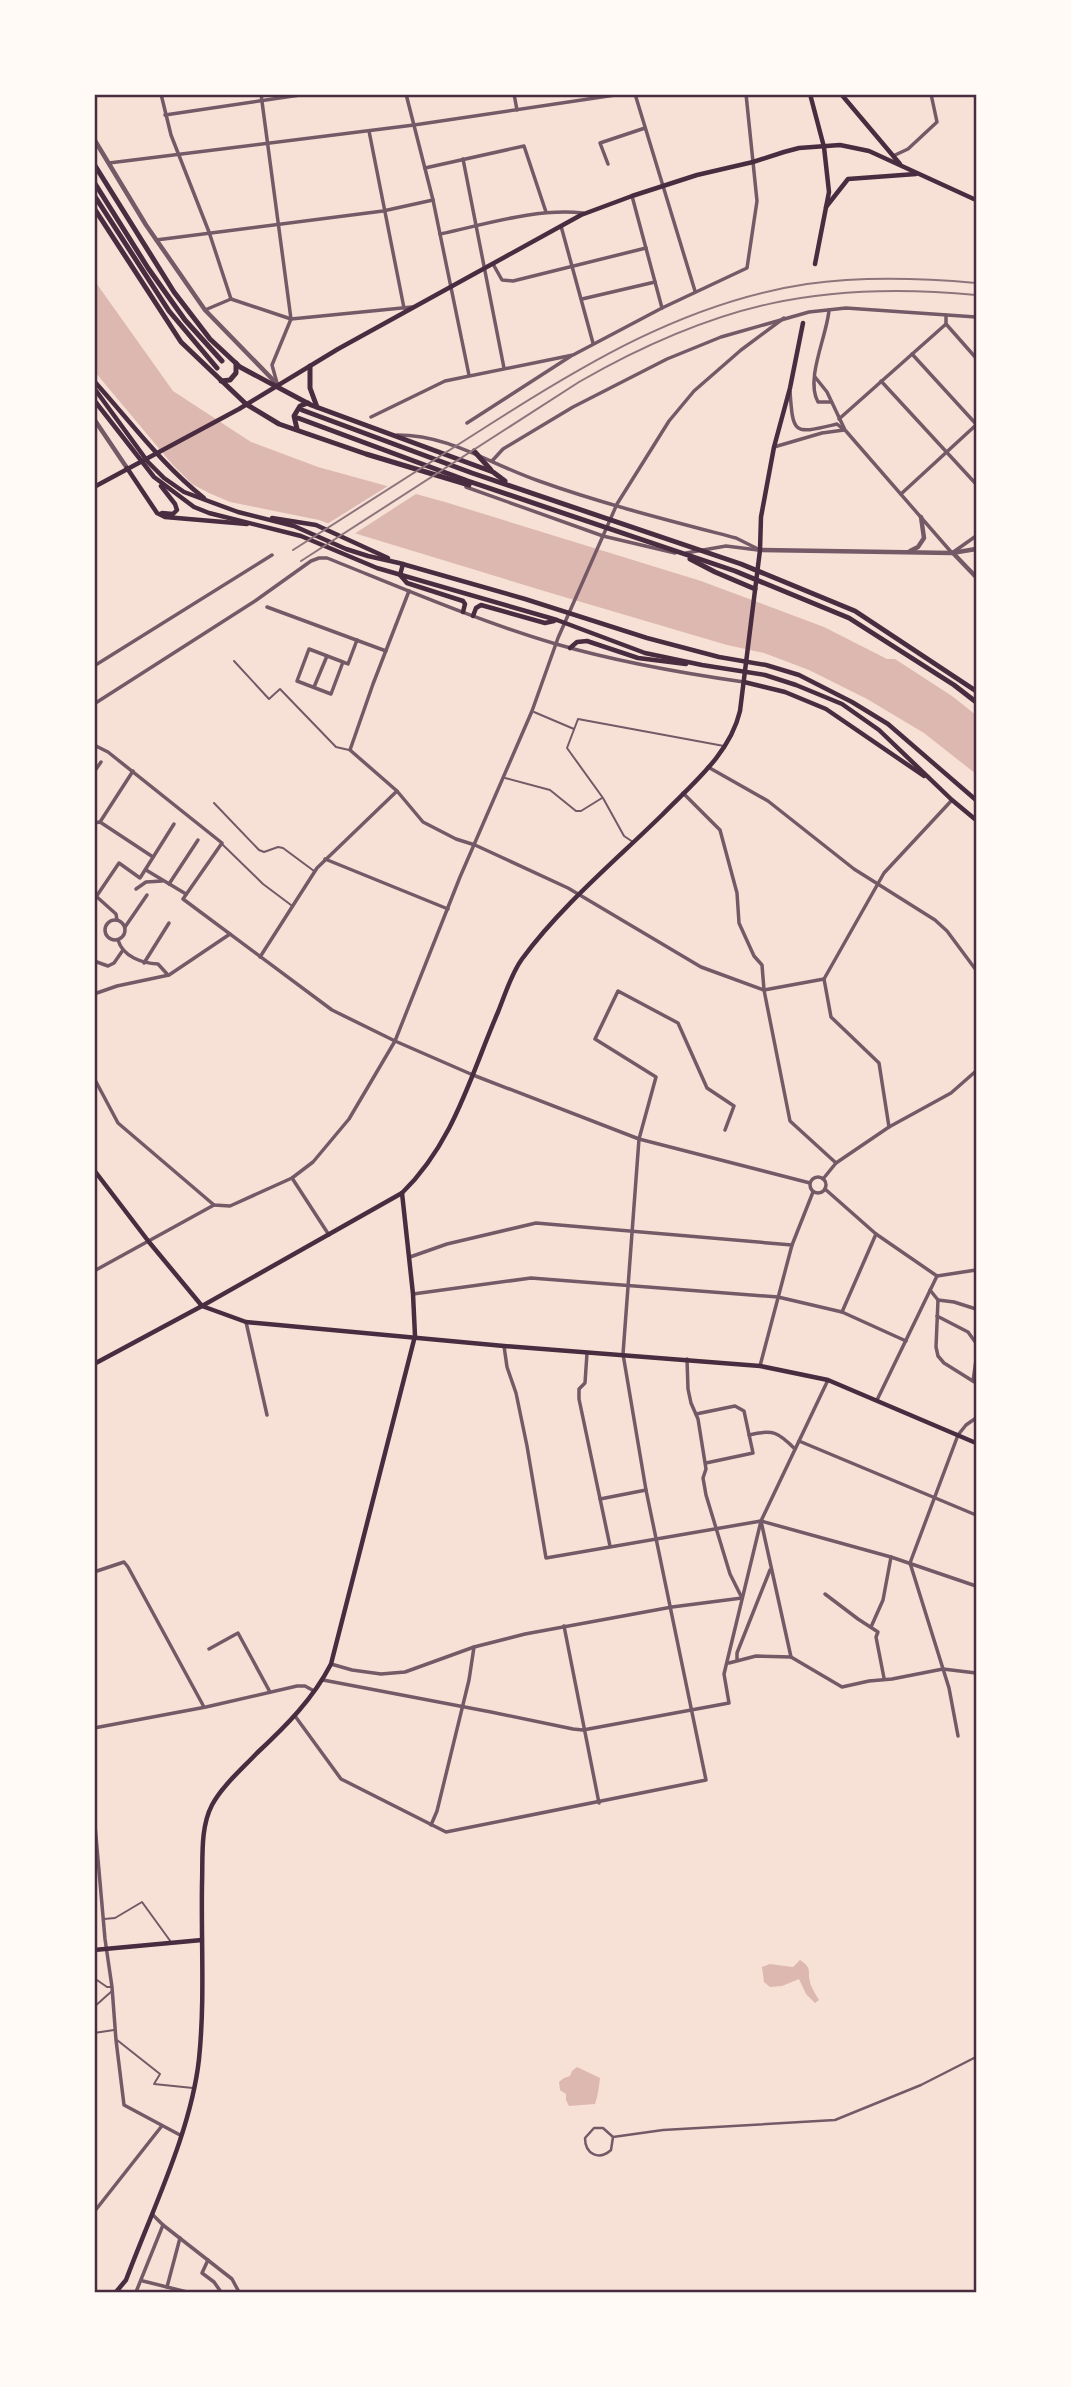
<svg xmlns="http://www.w3.org/2000/svg" width="1071" height="2387" viewBox="0 0 1071 2387" font-family="'IBM Plex Sans',sans-serif">
<style>
.water{fill:#dcb8b0}
.pier{fill:#f7e1d7}
.lines{fill:none;stroke-linecap:round;stroke-linejoin:round}
.service{stroke:#755966;stroke-width:2}
.pedestrian{stroke:#755966;stroke-width:2.5}
.minor{stroke:#755966;stroke-width:3.5}
.tertiary{stroke:#755966;stroke-width:4.5}
.secondary{stroke:#4a2c40;stroke-width:4.5}
.trunk{stroke:#4a2c40;stroke-width:5}
.rail{stroke:#8f747c;stroke-width:2}
.neatline{fill:none;stroke:#4a2c40;stroke-width:2.5}
</style>
<rect width="100%" height="100%" fill="#f7e1d7"/>
<g class="water">
<polygon points="94,280 173,391 251,442 318,467 445,502 701,581 824,627 887,659 895,659 952,696 976,715 976,774 924,733 867,699 809,670 764,653 727,645 544,591 354,533 319,520 230,502 209,493 192,484 172,464 95,372"/>
<path d="M 800,1960 C 813,1969 807,1970 810,1982 C 811,1987 816,1995 819,2000 L 815,2003 L 806,1994 L 799,1979 L 782,1986 L 770,1987 L 764,1982 L 762,1967 L 770,1964 L 793,1967 Z"/>
<path d="M 577,2067 L 600,2078 C 599,2087 598,2095 595,2104 L 569,2106 L 566,2100 L 566,2094 L 560,2090 L 559,2082 L 564,2078 L 570,2076 L 572,2071 Z"/>
</g>
<polygon class="pier" points="391,484 419,492 351,536 324,526"/>
<g class="lines">
<g class="service">
<polyline points="234,661 269,699 280,689 336,747 349,750"/>
<polyline points="534,712 574,729"/>
<polyline points="505,778 550,790 576,811 581,811 602,798"/>
<polyline points="214,803 259,850 264,852 278,847 283,848 314,871"/>
<polyline points="633,842 624,836 603,798 567,748 578,719 724,746"/>
<polyline points="222,844 263,884 291,905"/>
<polyline points="104,1919 115,1918 142,1902 171,1942"/>
<polyline points="94,1978 107,1987 111,1987"/>
<polyline points="94,2007 112,1991"/>
<polyline points="94,2033 114,2030"/>
<polyline points="117,2040 160,2074 154,2084 193,2088"/>
<polyline points="94,2084 96,2085"/>
</g>
<path class="pedestrian" d="M 613,2137 L 603,2128 L 594,2128 L 585,2138 C 585,2154 599,2161 611,2150 L 613,2137 L 663,2130 L 835,2120 L 921,2085 L 976,2057"/>
<g class="minor">
<polyline points="161,94 171,135 209,232 231,299"/>
<polyline points="261,94 291,319 272,365 277,383"/>
<polyline points="406,94 433,200 469,375"/>
<polyline points="514,94 517,110"/>
<polyline points="635,94 695,291"/>
<polyline points="165,115 307,94"/>
<polyline points="369,131 404,308"/>
<polyline points="893,156 908,149 937,122 931,94"/>
<polyline points="463,159 504,368"/>
<polyline points="109,163 414,125 622,94"/>
<polyline points="608,164 600,143 645,128"/>
<polyline points="425,168 524,146 546,212"/>
<polyline points="632,196 662,308"/>
<polyline points="561,226 593,343"/>
<path d="M 440,234 C 487,224 536,208 583,213"/>
<polyline points="156,240 383,211 433,200"/>
<polyline points="493,264 502,280 513,281 646,248"/>
<polyline points="582,299 655,282"/>
<polyline points="205,310 231,299 291,319 412,307"/>
<path d="M 829,310 C 827,336 805,379 818,402 L 831,402"/>
<polyline points="946,324 976,358"/>
<polyline points="912,354 976,424"/>
<polyline points="815,377 827,392 845,430 952,553 976,536"/>
<polyline points="881,381 976,484"/>
<path d="M 790,391 C 793,436 794,434 837,424 L 843,429"/>
<polyline points="371,417 445,381 573,355 662,308 747,268 757,201 746,94"/>
<polyline points="839,419 946,324 946,315"/>
<polyline points="467,423 571,356"/>
<path d="M 397,435 C 451,435 489,464 539,481 C 603,504 671,521 736,538 L 760,550"/>
<polyline points="774,447 822,433 844,430"/>
<polyline points="492,461 503,449 573,407 667,359 721,337 809,312 846,308 976,317"/>
<polyline points="466,487 603,536 675,553"/>
<polyline points="901,494 976,425"/>
<polyline points="686,553 726,546 758,550"/>
<polyline points="409,591 373,684 350,750 397,791 423,822 456,839 475,845 568,888 701,967 764,990"/>
<polyline points="267,607 386,651"/>
<polyline points="343,662 331,694 297,681 309,649 343,662 348,664 357,640"/>
<polyline points="94,666 272,555"/>
<polyline points="314,687 327,656"/>
<path d="M 94,704 L 255,601 L 311,561 L 319,558 L 327,558 C 402,588 478,621 556,644 C 618,662 681,673 744,682"/>
<polyline points="94,745 108,752 222,843 183,899 332,1010 395,1041 473,1075 639,1139 810,1183"/>
<polyline points="708,767 768,801 854,869 935,920 947,931 976,970"/>
<polyline points="94,772 101,762"/>
<polyline points="683,793 720,830 737,893 739,923 754,956 762,965 764,990 790,1121 836,1163"/>
<polyline points="100,822 133,771"/>
<polyline points="94,823 100,822 153,857"/>
<polyline points="325,859 448,909"/>
<polyline points="146,870 186,894"/>
<polyline points="169,884 198,840"/>
<polyline points="136,889 146,882 162,881"/>
<polyline points="96,897 119,863 140,878 174,824"/>
<polyline points="97,897 116,914 117,920"/>
<circle cx="115" cy="930" r="10"/>
<polyline points="125,927 147,895"/>
<path d="M 118,940 C 123,957 142,963 158,964 L 168,975"/>
<polyline points="260,957 317,868 397,791"/>
<polyline points="94,961 108,966 114,963 123,950"/>
<polyline points="144,963 169,923"/>
<polyline points="824,979 831,1017 879,1063 889,1127"/>
<polyline points="764,990 824,979 884,873 952,800"/>
<polyline points="94,994 117,986 169,975 230,934"/>
<polyline points="94,1078 118,1123 214,1205 230,1206 292,1178 313,1162 349,1119 395,1041 460,877 532,711 558,638 617,504 669,421 694,391 741,350 784,318"/>
<circle cx="818" cy="1185" r="8"/>
<polyline points="292,1178 329,1235"/>
<polyline points="823,1179 836,1163 889,1127 951,1093 976,1071"/>
<polyline points="825,1189 876,1234 937,1276 976,1270"/>
<polyline points="410,1257 447,1244 536,1223 792,1245"/>
<polyline points="94,1271 214,1205"/>
<polyline points="930,1290 938,1300 936,1347 938,1356 944,1363 976,1383"/>
<polyline points="413,1294 531,1278 778,1297 842,1312 906,1341"/>
<polyline points="938,1300 954,1302 976,1309"/>
<polyline points="842,1312 876,1234"/>
<polyline points="937,1316 968,1332 976,1343"/>
<polyline points="246,1322 267,1415"/>
<polyline points="504,1346 507,1367 516,1393 527,1446 546,1558 761,1521 891,1557 976,1586"/>
<polyline points="587,1353 585,1383 579,1389 579,1399 610,1546"/>
<polyline points="687,1359 688,1389 691,1403 698,1419 706,1469 703,1478 706,1495 730,1574 741,1596"/>
<polyline points="760,1366 792,1245 813,1192"/>
<polyline points="973,1381 976,1360"/>
<polyline points="877,1400 937,1276"/>
<polyline points="696,1414 735,1406 744,1411 753,1453 706,1463"/>
<path d="M 749,1435 C 773,1429 778,1432 795,1449"/>
<polyline points="799,1441 976,1515"/>
<polyline points="600,1499 646,1490"/>
<polyline points="94,1572 124,1562 128,1567 204,1707"/>
<polyline points="825,1594 858,1619 878,1632 876,1637 884,1678"/>
<polyline points="564,1626 599,1803"/>
<polyline points="871,1627 883,1600 891,1557"/>
<polyline points="209,1649 238,1633 270,1692"/>
<polyline points="791,1657 761,1521 828,1380"/>
<polyline points="737,1659 737,1653 770,1570"/>
<polyline points="729,1663 756,1656 791,1657 842,1687 869,1681 892,1679 943,1669 976,1673"/>
<polyline points="331,1664 352,1670 381,1674 405,1672 474,1647 525,1634 672,1607 742,1598"/>
<polyline points="323,1680 491,1712 573,1729 583,1730 729,1703 724,1674 761,1521"/>
<polyline points="295,1716 341,1779 446,1832 706,1780 646,1490 623,1354 639,1139 656,1077 595,1039 618,991 678,1023 707,1088 734,1106 725,1130"/>
<polyline points="94,1728 206,1707 297,1686 305,1686 314,1691"/>
<polyline points="958,1736 949,1688 910,1563 958,1435 966,1425 976,1418"/>
<polyline points="94,1814 105,1939 112,1987 116,2040 124,2105 180,2135"/>
<polyline points="431,1825 437,1811 469,1680 474,1647"/>
<polyline points="94,2212 161,2127"/>
<polyline points="163,2225 232,2279 239,2292"/>
<polyline points="208,2260 202,2273 214,2282 221,2292"/>
<polyline points="143,2281 187,2292"/>
<polyline points="167,2287 180,2238"/>
<polyline points="136,2292 163,2225 152,2214"/>
</g>
<g class="tertiary">
<polyline points="94,139 146,225 205,310 278,385"/>
<polyline points="94,419 127,468"/>
<polyline points="760,550 952,553 976,549"/>
<polyline points="910,551 918,547 924,538 921,517"/>
<polyline points="953,553 976,577"/>
</g>
<g class="secondary">
<polyline points="810,94 824,147 829,192 815,264"/>
<polyline points="841,94 900,164"/>
<polyline points="826,207 848,179 916,174"/>
<path d="M 94,381 C 130,421 162,465 204,498"/>
<polyline points="94,388 148,462 164,478 184,492 238,512 294,526 346,549 368,556 399,563 525,599 647,638 719,657 766,665 799,675 852,702 888,724 976,800"/>
<polyline points="94,400 154,477 194,507 209,513 301,536 377,568 557,620 645,653 702,665 765,675 796,685 842,704 879,730 952,800 976,820"/>
<polyline points="127,468 157,513 165,517 247,524"/>
<polyline points="161,486 175,504 177,510 173,514 162,513"/>
<polyline points="94,487 239,409 338,349 581,215 632,196 697,175 753,162 784,152 799,148 840,145 869,151 976,200"/>
<polyline points="272,518 316,525 388,558"/>
<polyline points="403,564 400,575 407,583 463,601 465,604 463,612"/>
<polyline points="473,616 476,608 481,605 545,623 554,621"/>
<polyline points="570,648 577,642 587,641 638,658 686,664"/>
<polyline points="744,682 785,692 826,709 924,776"/>
<polyline points="94,1170 149,1242 202,1306 246,1322 504,1346 760,1366 828,1380 976,1443"/>
<path d="M 94,1364 L 202,1306 L 402,1193 C 454,1142 470,1077 498,1012 C 505,995 511,974 522,959 C 561,906 615,861 662,815 C 692,784 730,754 740,711 L 760,550 L 761,517 L 774,447 L 790,388 L 803,323"/>
<polyline points="94,1950 202,1940"/>
<path d="M 116,2292 L 126,2280 C 152,2210 191,2132 199,2059 C 205,2001 201,1942 202,1884 C 203,1858 200,1828 212,1805 C 222,1786 242,1769 257,1753 C 286,1726 313,1699 331,1664 L 415,1336 L 413,1294 L 402,1193"/>
</g>
<g class="trunk">
<polyline points="94,164 174,292 210,339 240,367 311,405 493,472 505,481"/>
<polyline points="94,182 148,268 185,320 222,361"/>
<polyline points="94,195 169,311 217,368"/>
<polyline points="94,208 181,342 246,404 279,424 366,454 469,485"/>
<polyline points="310,366 310,388 317,407"/>
<polyline points="221,381 230,380 236,373 236,363"/>
<polyline points="302,410 472,473 741,564 855,611 976,691"/>
<polyline points="298,418 468,481 735,571 849,618 954,685 976,702"/>
<polyline points="297,429 294,416 300,406 308,403"/>
<polyline points="474,451 491,470"/>
<polyline points="690,559 715,572 755,589"/>
</g>
<g class="rail">
<path d="M 293,550 C 355,510 418,470 481,430 C 582,365 686,302 807,284 C 864,276 920,278 976,283"/>
<path d="M 301,561 L 579,382 C 715,304 821,280 976,295"/>
</g>
</g>
<rect width="1071" height="2387" fill="none" stroke="#fffaf5" stroke-width="192"/>
<rect x="96" y="96" width="879" height="2195" class="neatline"/>
</svg>
